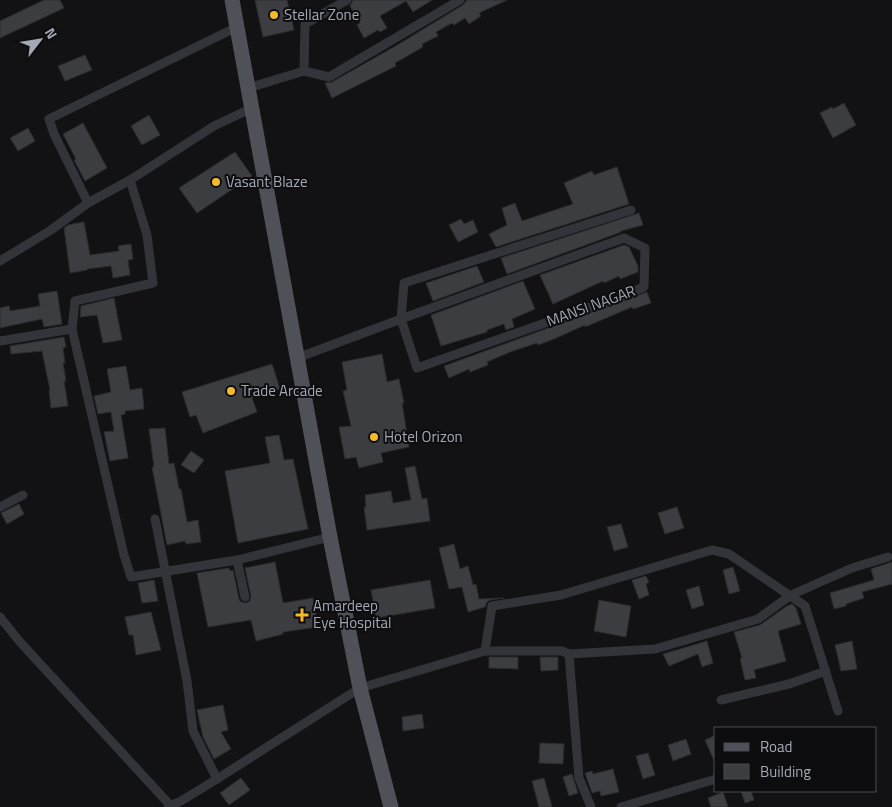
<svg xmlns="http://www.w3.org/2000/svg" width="892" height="807" viewBox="0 0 892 807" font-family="'Titillium Web',sans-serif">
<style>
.building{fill:#3c3d41;stroke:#2c2c30}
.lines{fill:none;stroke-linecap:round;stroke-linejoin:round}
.street{stroke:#333439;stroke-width:9}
.primary{stroke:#4f5158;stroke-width:15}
.poi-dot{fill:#f3bb2b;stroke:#0d0d0f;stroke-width:2}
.labels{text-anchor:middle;stroke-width:4;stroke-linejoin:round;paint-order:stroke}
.poi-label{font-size:15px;fill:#a4a8b5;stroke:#0d0d0f;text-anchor:start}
.street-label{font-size:15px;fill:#a4a8b5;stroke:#0d0d0f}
</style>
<rect width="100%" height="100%" fill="#121214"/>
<g class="building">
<polygon points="44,0 60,0 64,8 0,38 0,21"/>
<polygon points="255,0 287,0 294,30 263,37"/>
<polygon points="353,0 432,0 413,12 406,1 380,16 387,28 380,32 378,30 364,38 357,25 360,23 350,6"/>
<polygon points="467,0 507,0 479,13 481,16 469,24 465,18 454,25 452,23 436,32 438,36 422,44 423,47 395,63 396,66 332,98 325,83 332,82 394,47 463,5"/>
<polygon points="85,55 92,70 65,81 58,66"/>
<polygon points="844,103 856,125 833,138 820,113 832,107 833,109"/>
<polygon points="149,115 160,135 142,145 131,126"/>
<polygon points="83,123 107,168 85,181 74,160 76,159 63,134"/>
<polygon points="28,128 35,141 18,151 10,138"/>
<polygon points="235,152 252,176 197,213 179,188"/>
<polygon points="617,167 629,204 496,247 489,234 507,225 502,208 515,203 522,221 573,204 564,183 592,171 594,175"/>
<polygon points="639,213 643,225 621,231 621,232 507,274 501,258"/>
<polygon points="461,219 464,224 473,220 478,232 458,242 449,225"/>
<polygon points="84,222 90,255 119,251 118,246 131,244 133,259 128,260 130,275 113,278 111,266 87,269 87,270 70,273 64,228 68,225"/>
<polygon points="624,245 629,247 638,266 638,272 620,279 619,276 604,283 603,281 553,304 540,275"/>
<polygon points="477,266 484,282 433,301 426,283"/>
<polygon points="523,281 535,309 512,319 514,327 506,330 504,324 487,330 487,332 441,346 431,315"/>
<polygon points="57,291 62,324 44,327 42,319 0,328 0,308 9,306 10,311 40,306 38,294"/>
<polygon points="647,292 651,303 633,309 632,307 585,327 585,325 554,339 538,345 537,343 510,352 487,362 488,365 470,372 469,369 449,378 444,366"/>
<polygon points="114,298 122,340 103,343 97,315 80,317 81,306"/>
<polygon points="64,337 66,347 63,348 65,363 63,363 66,381 64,381 68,406 51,408 49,391 50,390 42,351 11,354 10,346"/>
<polygon points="382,354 387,382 399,379 404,403 402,403 409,447 381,453 383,462 359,468 356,457 345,459 339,427 351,426 343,391 347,390 342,362"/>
<polygon points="272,364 280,389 252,398 257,412 203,433 196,415 190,417 182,392"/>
<polygon points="126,366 130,390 142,388 144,409 125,411 125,414 121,415 128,458 110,461 104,432 114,431 111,412 98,414 94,396 111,392 107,369"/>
<polygon points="165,428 169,464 174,463 179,489 181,489 187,522 198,520 201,542 186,544 185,541 167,545 152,467 154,467 149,429"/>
<polygon points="279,435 284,460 293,459 308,529 238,543 225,471 270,463 265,437"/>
<polygon points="191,451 204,460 194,473 181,465"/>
<polygon points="415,466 422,499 427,498 430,521 367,530 364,507 366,507 365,495 391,491 393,503 411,500 405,468"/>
<polygon points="19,504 24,514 7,524 1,513"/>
<polygon points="677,507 684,528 665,534 658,513"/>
<polygon points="621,524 628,547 614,551 607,527"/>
<polygon points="454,544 460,569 468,566 473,585 476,584 479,599 504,598 490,600 487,602 485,607 468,612 462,587 449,589 439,548"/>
<polygon points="275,562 283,603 313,598 318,627 283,632 283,634 256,641 251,620 208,627 197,573 229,568 230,571 233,570 239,599 241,602 246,603 250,601 251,596 245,568"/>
<polygon points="892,562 892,584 862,592 864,598 846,604 846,606 834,609 830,593 874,580 871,569"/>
<polygon points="733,567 740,591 729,594 723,570"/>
<polygon points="646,576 649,582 646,584 649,595 639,599 632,580"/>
<polygon points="154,580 158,601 142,603 138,583"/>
<polygon points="430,580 435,608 376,618 371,590"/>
<polygon points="699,586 704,605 692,609 686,590"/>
<polygon points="599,600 631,606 626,637 594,631"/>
<polygon points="792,604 796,608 801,624 778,631 786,661 754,670 756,678 745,680 740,658 742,658 734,632 760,625 787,606"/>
<polygon points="151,612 161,650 136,655 133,635 129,635 125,617"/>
<polygon points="707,641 713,663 702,667 698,654 669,666 663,654"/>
<polygon points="852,641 857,669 841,671 835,645"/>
<polygon points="489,657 518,657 518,669 489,668"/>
<polygon points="540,657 558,657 558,670 541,671"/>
<polygon points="223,705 228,730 221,732 231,749 214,759 203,737 197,710"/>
<polygon points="422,714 424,728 403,731 402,717"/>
<polygon points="716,735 716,765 705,740"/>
<polygon points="686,739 691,754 673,761 668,745"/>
<polygon points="540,743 564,744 563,764 539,763"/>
<polygon points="648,753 655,775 643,779 636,756"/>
<polygon points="613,769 619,792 601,796 600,791 592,793 585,773 592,771 593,774"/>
<polygon points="572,774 578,793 569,796 563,777"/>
<polygon points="241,778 250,790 229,805 220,793"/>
<polygon points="544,778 552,807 539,807 532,781"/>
<polygon points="741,791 751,791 754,800 745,803"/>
<polygon points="723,792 728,807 711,807 708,798"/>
</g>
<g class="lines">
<g class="street">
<polyline points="304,71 305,24 347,0"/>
<polyline points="248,88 304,71 329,77 460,0"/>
<polyline points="130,180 147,235 153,283 75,301 72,329 124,555 131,577 237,560 245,597"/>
<polyline points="88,203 54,134 49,119 237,27"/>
<polyline points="0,261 51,230 88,203 130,180 214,126 252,108"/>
<polyline points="0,341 72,329"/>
<polyline points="297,358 401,319 417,368 630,293 644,287 645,248 624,238 401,319 404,283 631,210"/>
<polyline points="0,507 23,495"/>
<polyline points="155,519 187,681 193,731 217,779"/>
<polyline points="237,560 330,537"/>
<polyline points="0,617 20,642 170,805"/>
<polyline points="485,651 492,606 561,595 712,550 729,554 805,606 838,711"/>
<polyline points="569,654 579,778 591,807"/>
<polyline points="721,700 789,684 826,671"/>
<polyline points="168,807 181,801 217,779 360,688 485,651 562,651 569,654 655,649 758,619 791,595 852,568 888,557"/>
<polyline points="621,807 716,779"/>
</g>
<polyline class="primary" points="232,0 330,537 360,688 391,807"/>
</g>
<g class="poi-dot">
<circle cx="274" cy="15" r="5"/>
<circle cx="216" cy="182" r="5"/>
<circle cx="231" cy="391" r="5"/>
<circle cx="374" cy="437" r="5"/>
<path d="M299.5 607.5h5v5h5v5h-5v5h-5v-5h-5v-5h5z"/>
</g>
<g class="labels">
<g class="poi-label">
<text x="284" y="20">Stellar Zone</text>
<text x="226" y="187">Vasant Blaze</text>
<text x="241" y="396">Trade Arcade</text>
<text x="384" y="442">Hotel Orizon</text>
<text x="313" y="611">Amardeep<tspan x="313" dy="17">Eye Hospital</tspan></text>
</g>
<g class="street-label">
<text transform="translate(591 306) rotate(-20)" y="5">MANSI NAGAR</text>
</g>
</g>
<rect x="714" y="727" width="162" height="65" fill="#0d0d0f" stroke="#494b51"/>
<rect x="724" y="743" width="25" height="8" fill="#4f5158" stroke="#494b51"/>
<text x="760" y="752" font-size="15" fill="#a4a8b5">Road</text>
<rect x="724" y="764" width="25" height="15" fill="#3c3d41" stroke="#494b51"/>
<text x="760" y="777" font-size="15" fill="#a4a8b5">Building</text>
<g transform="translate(40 40) rotate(59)" stroke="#0d0d0f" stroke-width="4" paint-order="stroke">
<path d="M0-4L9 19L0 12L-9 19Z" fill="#a4a8b5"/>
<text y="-8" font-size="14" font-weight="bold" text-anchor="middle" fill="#a4a8b5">N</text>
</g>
</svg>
